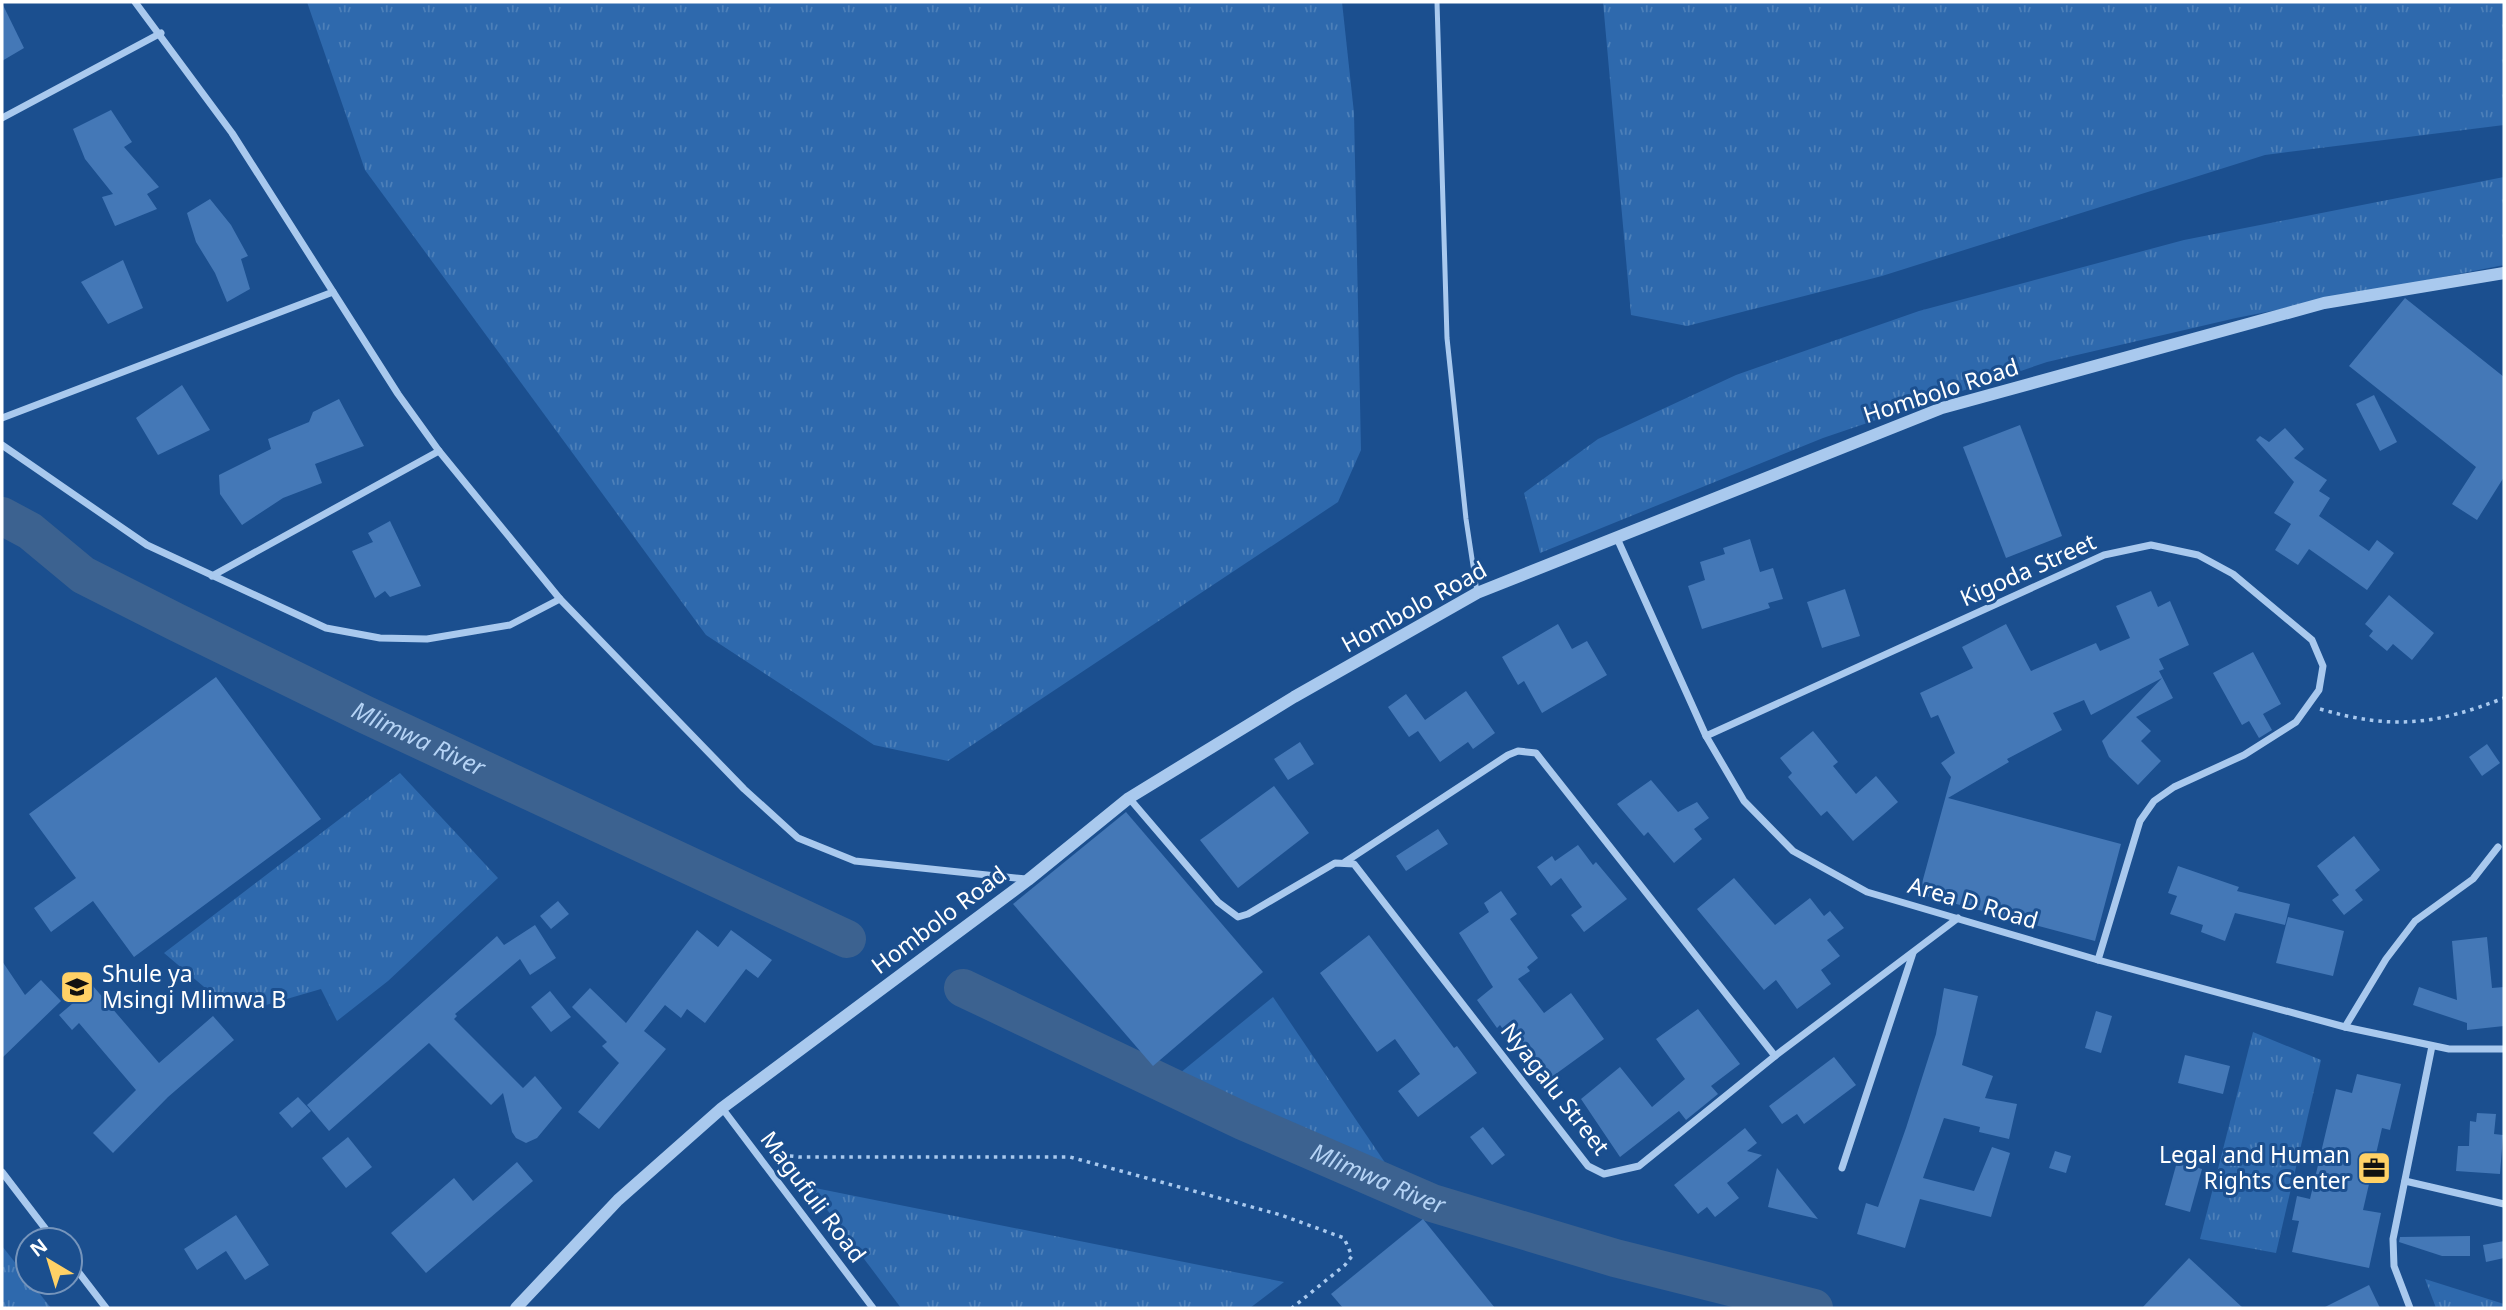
<svg xmlns="http://www.w3.org/2000/svg" width="2506" height="1310" viewBox="0 0 2506 1310" font-family="'Noto Sans',sans-serif">
<style>
.grass{fill:url(#grass-tufts)}
.lines{fill:none;stroke-linecap:round;stroke-linejoin:round}
.river{stroke:#3c6290;stroke-width:38}
.building{fill:#4478b7}
.path{stroke:#a9c9ee;stroke-width:3.5;stroke-dasharray:3.5 5;stroke-linecap:butt}
.service{stroke:#a9c9ee;stroke-width:5}
.minor{stroke:#a9c9ee;stroke-width:7}
.tertiary{stroke:#a9c9ee;stroke-width:12}
.labels{text-anchor:middle;stroke-width:6;stroke-linejoin:round;paint-order:stroke}
.street-label{font-size:23px;fill:#fff;stroke:#1b4f8f}
.poi-label{font-size:23px;fill:#fff;stroke:#1b4f8f;text-anchor:start}
.water-label{font-size:24px;font-style:italic;fill:#b5d3f5;stroke:#1b4f8f}
</style>
<defs>
<pattern id="grass-tufts" width="24" height="20" patternUnits="userSpaceOnUse" patternTransform="scale(1.75)"><rect width="24" height="20" fill="#2e69ad"/><path d="M3 7l-1-3M5 7V3M7 7l1-3M15 17l-1-3M17 17v-4M19 17l1-3" fill="none" stroke="#4d80b9"/></pattern>
</defs>
<rect width="100%" height="100%" fill="#1b4f8f"/>
<g class="grass">
<polygon points="307,2 1342,2 1354,113 1361,450 1338,502 948,761 874,745 706,635 365,170"/>
<polygon points="1603,2 2504,2 2504,125 2265,155 1882,276 1687,326 1631,315"/>
<polygon points="2504,177 2504,265 2236,318 2047,362 1823,438 1540,553 1524,493 1598,439 1736,375 1919,311 2184,240"/>
<polygon points="400,773 498,878 388,981 337,1021 321,989 266,1005 223,1003 164,953"/>
<polygon points="1273,997 1390,1170 1180,1073"/>
<polygon points="2253,1032 2321,1060 2276,1253 2200,1239"/>
<polygon points="810,1187 1284,1282 1250,1308 901,1308"/>
<polygon points="2,1246 51,1308 2,1308"/>
<polygon points="2425,1279 2504,1304 2504,1308 2436,1308"/>
</g>
<g class="lines">
<g class="river">
<path id="s1" d="M 2,516 L 30,531 L 83,575 L 176,622 L 364,714 L 847,939"/>
<path id="s2" d="M 963,988 L 1243,1121 L 1432,1203 L 1615,1258 L 1814,1308"/>
</g>
</g>
<g class="building">
<polygon points="2,3 24,48 2,61"/>
<polygon points="111,110 132,142 124,147 159,187 147,194 157,209 115,226 102,197 113,194 85,159 73,129"/>
<polygon points="210,199 231,225 248,256 241,259 250,289 227,302 215,273 196,242 187,213"/>
<polygon points="123,260 143,308 108,324 81,282"/>
<polygon points="2405,298 2504,377 2504,477 2477,520 2452,504 2476,467 2349,366"/>
<polygon points="182,385 210,430 158,455 136,418"/>
<polygon points="2374,395 2397,442 2380,451 2356,404"/>
<polygon points="339,399 364,446 315,464 322,483 283,498 242,525 220,494 219,475 271,449 268,439 309,422 313,412"/>
<polygon points="2020,425 2062,536 2006,558 1963,447"/>
<polygon points="2285,428 2304,449 2294,458 2327,480 2319,491 2330,498 2319,516 2369,551 2377,540 2394,553 2367,590 2309,549 2298,565 2275,550 2291,524 2274,513 2294,482 2256,440 2260,436 2269,442"/>
<polygon points="390,521 421,586 390,597 385,591 375,598 352,551 373,542 368,533"/>
<polygon points="1750,539 1760,572 1773,568 1783,599 1768,603 1770,608 1702,629 1688,586 1705,580 1700,562 1725,554 1723,548"/>
<polygon points="1845,589 1860,636 1822,648 1807,602"/>
<polygon points="2151,591 2158,607 2170,601 2189,645 2159,659 2164,669 2159,671 2173,698 2136,717 2151,731 2141,741 2161,761 2138,785 2109,757 2102,741 2162,678 2091,715 2084,700 2053,713 2062,730 2007,759 2009,762 1948,798 2121,844 2095,941 1919,894 1951,777 1941,763 1955,753 1938,715 1931,718 1920,693 1973,668 1962,647 2006,624 2031,671 2096,643 2100,651 2130,638 2116,606"/>
<polygon points="2389,595 2434,633 2412,660 2393,644 2387,651 2369,636 2373,631 2365,624"/>
<polygon points="1558,624 1572,649 1587,641 1607,675 1542,713 1524,681 1518,685 1502,657"/>
<polygon points="2253,652 2281,704 2263,714 2272,730 2259,738 2249,721 2242,725 2213,673"/>
<polygon points="216,677 321,819 134,957 93,901 51,932 34,908 76,878 29,814"/>
<polygon points="1466,691 1495,733 1473,749 1468,742 1440,762 1418,731 1409,737 1388,707 1406,694 1425,720"/>
<polygon points="1813,731 1838,762 1833,766 1856,794 1876,776 1898,802 1853,841 1827,811 1821,816 1788,777 1792,773 1780,758"/>
<polygon points="1300,742 1314,764 1288,780 1274,759"/>
<polygon points="2487,744 2500,763 2482,776 2469,757"/>
<polygon points="1651,780 1678,812 1697,802 1709,818 1694,829 1702,839 1674,863 1648,832 1644,836 1617,804"/>
<polygon points="1274,786 1309,833 1238,888 1200,840"/>
<polygon points="1126,812 1263,972 1153,1066 1013,904"/>
<polygon points="1438,829 1448,844 1406,871 1396,856"/>
<polygon points="2354,836 2380,870 2355,890 2363,900 2344,915 2332,900 2339,895 2317,866"/>
<polygon points="1578,845 1593,865 1596,862 1627,899 1584,932 1571,915 1582,907 1561,878 1551,886 1537,867 1552,856 1555,861"/>
<polygon points="2178,866 2239,887 2237,891 2290,904 2285,925 2235,913 2225,941 2201,932 2203,925 2170,914 2177,896 2168,893"/>
<polygon points="1734,878 1775,925 1810,898 1824,916 1830,911 1844,928 1827,940 1840,956 1821,970 1831,984 1797,1009 1776,980 1764,990 1697,909"/>
<polygon points="1501,891 1517,914 1510,919 1538,958 1527,967 1530,971 1518,979 1544,1013 1571,993 1604,1039 1542,1084 1500,1025 1497,1028 1477,1000 1493,987 1459,933 1489,912 1484,903"/>
<polygon points="558,901 569,914 551,929 540,916"/>
<polygon points="2288,917 2344,931 2333,976 2276,963"/>
<polygon points="535,925 556,958 530,975 520,959 455,1014 457,1016 454,1019 523,1088 535,1076 562,1108 537,1138 526,1143 516,1138 512,1132 503,1093 491,1105 429,1043 329,1131 307,1105 497,936 504,945"/>
<polygon points="697,930 718,947 731,930 772,960 758,978 746,969 705,1023 687,1009 681,1018 665,1005 644,1031 666,1049 599,1129 578,1112 619,1063 602,1046 607,1042 572,1007 590,988 626,1023"/>
<polygon points="1369,935 1454,1048 1457,1046 1477,1073 1418,1117 1398,1091 1420,1074 1395,1039 1377,1052 1320,973"/>
<polygon points="2487,937 2492,988 2504,987 2504,1026 2467,1030 2467,1023 2413,1005 2419,987 2457,1000 2452,941"/>
<polygon points="2,961 25,995 41,980 61,1001 2,1058"/>
<polygon points="93,986 159,1063 213,1016 234,1040 168,1097 113,1153 93,1133 136,1090 79,1023 72,1030 59,1015"/>
<polygon points="1944,988 1978,996 1962,1065 1993,1076 1985,1098 2017,1104 2009,1139 1979,1132 1980,1127 1944,1118 1923,1178 1974,1191 1992,1147 2010,1153 1991,1217 1920,1199 1905,1248 1857,1234 1866,1203 1878,1207 1906,1128 1936,1034"/>
<polygon points="550,991 571,1017 551,1032 531,1007"/>
<polygon points="1698,1009 1740,1064 1711,1086 1718,1094 1686,1120 1679,1111 1620,1157 1581,1099 1620,1067 1652,1107 1685,1079 1656,1039"/>
<polygon points="2096,1011 2112,1016 2101,1053 2085,1048"/>
<polygon points="2185,1055 2230,1066 2223,1094 2178,1083"/>
<polygon points="1834,1057 1856,1085 1804,1124 1797,1114 1782,1124 1769,1106"/>
<polygon points="2357,1074 2401,1084 2390,1130 2382,1128 2363,1210 2381,1213 2369,1268 2292,1252 2299,1221 2292,1220 2297,1196 2310,1199 2336,1089 2352,1093"/>
<polygon points="298,1097 311,1111 292,1128 279,1113"/>
<polygon points="2477,1113 2496,1114 2494,1134 2503,1135 2500,1174 2456,1171 2458,1146 2469,1146 2470,1121 2476,1122"/>
<polygon points="1483,1127 1505,1155 1492,1165 1470,1137"/>
<polygon points="1745,1128 1757,1143 1747,1151 1762,1155 1727,1183 1739,1198 1715,1217 1707,1207 1698,1214 1674,1185"/>
<polygon points="348,1137 372,1167 346,1188 322,1158"/>
<polygon points="2055,1151 2071,1156 2066,1173 2049,1168"/>
<polygon points="517,1162 533,1181 426,1273 391,1233 454,1178 473,1201"/>
<polygon points="2177,1162 2202,1169 2190,1212 2165,1205"/>
<polygon points="1777,1168 1818,1219 1768,1207"/>
<polygon points="236,1215 269,1265 245,1280 226,1251 197,1270 184,1249"/>
<polygon points="1423,1219 1495,1308 1343,1308 1331,1294"/>
<polygon points="2470,1236 2470,1256 2442,1256 2399,1242 2400,1237"/>
<polygon points="2504,1241 2504,1258 2486,1262 2483,1245"/>
<polygon points="2189,1258 2243,1308 2142,1308"/>
<polygon points="2369,1285 2380,1308 2323,1308"/>
</g>
<g class="lines">
<g class="path">
<path d="M 2320,709 C 2392,730 2435,725 2504,698"/>
<polyline points="773,1154 799,1157 1070,1157 1281,1215 1344,1238 1352,1256 1345,1265 1292,1308"/>
</g>
<polyline class="service" points="1437,2 1447,338 1466,519 1477,592"/>
<g class="minor">
<polyline points="135,2 232,133 398,394 439,451 560,599 744,789 798,838 855,861 1026,879"/>
<polyline points="2,118 161,33"/>
<polyline points="2,418 333,292"/>
<polyline points="2,445 147,545 326,628 380,638 427,639 510,625 560,599"/>
<polyline points="1616,536 1706,736 1744,801 1793,851 1867,892 2098,960 2345,1027 2449,1049 2504,1049"/>
<polyline points="212,576 439,451"/>
<polyline points="1706,736 2104,555 2151,545 2198,555 2233,574 2312,640 2323,666 2319,690 2296,722 2244,755 2174,787 2154,801 2140,821 2098,960"/>
<polyline points="1129,798 1218,902 1238,917 1248,914 1335,863 1354,864 1588,1166 1604,1174 1639,1166 1775,1056 1958,918"/>
<polyline points="1345,862 1508,755 1518,751 1536,753 1775,1056"/>
<polyline points="2345,1027 2386,959 2415,921 2473,879 2498,847"/>
<polyline points="722,1108 873,1308"/>
<polyline points="1842,1168 1913,953"/>
<polyline points="2,1172 54,1240"/>
<polyline points="2405,1181 2504,1204"/>
<polyline points="70,1261 106,1308"/>
<polyline points="2410,1308 2394,1266 2393,1239 2432,1046"/>
</g>
<polyline class="tertiary" points="516,1308 618,1200 722,1108 1028,880 1129,798 1294,697 1477,593 1942,408 2324,303 2504,273"/>
</g>
<defs>
<g id="school-square" transform="scale(1.75)"><rect x="-9" y="-9" width="18" height="18" rx="4" fill="#ffd166" stroke="#1b4f8f"/><path d="M0-5L7-2L0 1L-7-2ZM-4 1L0 2.5L4 1V4Q0 6-4 4Z" fill="#111"/></g>
<g id="office-square" transform="scale(1.75)"><rect x="-9" y="-9" width="18" height="18" rx="4" fill="#ffd166" stroke="#1b4f8f"/><path d="M-6-3h4V-5.5h4V-3h4V5H-6ZM-1-4.5V-3h2v-1.5ZM-6 0V1H6V0Z" fill="#111"/></g>
</defs>
<g fill-rule="evenodd">
<use href="#school-square" x="77" y="987"/>
<use href="#office-square" x="2374" y="1168"/>
</g>
<g class="labels">
<g class="street-label">
<text transform="translate(1941 391) rotate(-18)" y="8">Hombolo Road</text>
<text transform="translate(2028 570) rotate(-24)" y="8">Kigoda Street</text>
<text transform="translate(1414 607) rotate(-29)" y="8">Hombolo Road</text>
<text transform="translate(1973 903) rotate(16)" y="8">Area D Road</text>
<text transform="translate(939 920) rotate(-37)" y="8">Hombolo Road</text>
<text transform="translate(1555 1089) rotate(52)" y="8">Nyagalu Street</text>
<text transform="translate(813 1197) rotate(53)" y="8">Magufuli Road</text>
</g>
<g class="poi-label">
<text x="102" y="982">Shule ya<tspan x="102" dy="26">Msingi Mlimwa B</tspan></text>
<text x="2350" y="1163" text-anchor="end">Legal and Human<tspan x="2350" dy="26">Rights Center</tspan></text>
</g>
<g class="water-label">
<text dy="8" stroke="none"><textPath href="#s1" startOffset="474">Mlimwa River</textPath></text>
<text dy="8" stroke="none"><textPath href="#s2" startOffset="457">Mlimwa River</textPath></text>
</g>
</g>
<rect width="2506" height="1310" fill="none" stroke="#ffffff" stroke-width="7"/>
<g transform="translate(49 1261) rotate(322)"><circle r="33" fill="#1b4f8f" stroke="#7695bc" stroke-width="2"/>
<path d="M0-5L12 26L0 18L-12 26Z" fill="#ffd166"/>
<text y="-10" font-size="19" font-weight="bold" text-anchor="middle" fill="#ffffff">N</text>
</g>
</svg>
